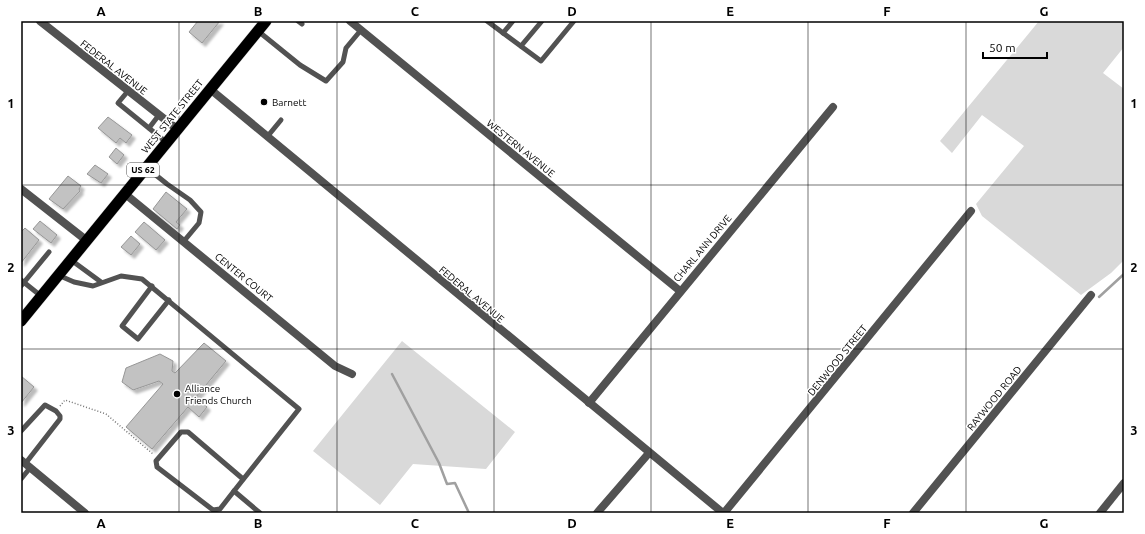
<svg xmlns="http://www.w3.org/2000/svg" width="1145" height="534" viewBox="0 0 1145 534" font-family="Ubuntu,sans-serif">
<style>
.green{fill:#d9d9d9}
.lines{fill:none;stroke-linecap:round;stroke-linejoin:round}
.stream{stroke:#a0a0a0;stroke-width:2.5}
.building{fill:#c2c2c2;stroke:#969696;filter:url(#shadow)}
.trunk-casing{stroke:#dbdbdb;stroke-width:12}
.path{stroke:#747474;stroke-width:1.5;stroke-dasharray:1 2;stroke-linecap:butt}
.service{stroke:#525252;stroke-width:5}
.minor{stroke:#525252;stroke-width:8}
.trunk{stroke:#000;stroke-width:11}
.grid{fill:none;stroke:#000;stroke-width:1;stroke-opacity:0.55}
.poi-dot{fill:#000;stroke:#fff;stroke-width:1.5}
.labels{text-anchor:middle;stroke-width:3;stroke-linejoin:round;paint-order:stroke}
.shield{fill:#fff;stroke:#4c4c4c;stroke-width:1}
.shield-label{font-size:9px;font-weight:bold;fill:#000}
.street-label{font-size:10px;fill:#000;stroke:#fff}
.poi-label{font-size:10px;fill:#000;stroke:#fff;text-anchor:start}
.neatline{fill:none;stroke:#000;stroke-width:1.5}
.grid-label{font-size:13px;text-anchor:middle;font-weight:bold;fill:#000}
</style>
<defs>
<filter id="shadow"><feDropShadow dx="3.5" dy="3.5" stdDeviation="1" flood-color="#0004"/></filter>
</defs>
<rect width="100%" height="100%" fill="#fff"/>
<g class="green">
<polygon points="1039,21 1124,21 1124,47 1103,73 1124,89 1124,260 1111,273 1081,295 982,216 976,204 1024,146 982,115 952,153 940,141"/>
<polygon points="402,341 515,432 486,469 413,464 380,505 313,451"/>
</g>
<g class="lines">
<g class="stream">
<polyline points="1099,297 1124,274"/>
<polyline points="392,374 439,463 447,484 455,483 469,513"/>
</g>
</g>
<g class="building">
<polygon points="198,21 220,21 202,43 189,32"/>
<polygon points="108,117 132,135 126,143 120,138 116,143 98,128"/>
<polygon points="116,148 124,155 117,164 109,157"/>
<polygon points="95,165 108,174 101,183 87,174"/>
<polygon points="68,176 81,186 79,189 80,191 63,209 49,199"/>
<polygon points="166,192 187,209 176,222 180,225 177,229 153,209"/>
<polygon points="40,221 57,235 51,243 33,229"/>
<polygon points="144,222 165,240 156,250 135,232"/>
<polygon points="25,228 39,240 21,263 21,232"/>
<polygon points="131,236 140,244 131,255 121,247"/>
<polygon points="204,343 226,361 196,397 207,407 199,417 188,407 152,449 126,427 163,384 159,381 133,390 122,382 126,368 160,354 173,361 172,371 175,373"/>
<polygon points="21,376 34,387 21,403"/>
</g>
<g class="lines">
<g class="trunk-casing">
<polyline id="trunk" points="21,321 266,21"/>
</g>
<polyline class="path" points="60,406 65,400 106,414 153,454"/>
<g class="service">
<polyline points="298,21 302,24"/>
<polyline points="487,21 541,61 574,21"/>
<polyline points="258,31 300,65 326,81 343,62 346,48 361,30"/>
<polyline points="503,33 513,21"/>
<polyline points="521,46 542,21"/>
<polyline points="128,91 118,103 166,142"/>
<polyline points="149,128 159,115"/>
<polyline points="267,137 281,120"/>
<polyline points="147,168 167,184 190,200 201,212 199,223 184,241"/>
<polyline points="71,260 101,282"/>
<polyline points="58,275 74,282 93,286 121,276 142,279 299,409 234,491 260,513"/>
<polyline points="21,280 41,296"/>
<polyline points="21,286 49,252"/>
<polyline points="152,286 122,326 138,339 169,300"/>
<polyline points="21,431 45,405 56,411 60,416 60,419 25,464"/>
<polyline points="21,479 30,468"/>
<polyline points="234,491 220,509 213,510 157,467 156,461 181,432 188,432 243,479"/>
</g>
<g class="minor">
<polyline points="40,21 177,129"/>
<polyline points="350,21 680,291"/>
<polyline points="210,89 723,513"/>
<polyline points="21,189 86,240"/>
<polyline points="124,193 335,366 352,374"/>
<polyline points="589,403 833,107"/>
<polyline points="21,460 85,513"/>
<polyline points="597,513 649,453"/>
<polyline points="724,513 971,211"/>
<polyline points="913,513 1091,295"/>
<polyline points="1100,513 1124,483"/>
</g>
<use href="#trunk" class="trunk"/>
</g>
<path class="grid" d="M 179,21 L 179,513M 337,21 L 337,513M 494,21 L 494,513M 651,21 L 651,513M 808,21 L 808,513M 966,21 L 966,513M 21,185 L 1124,185M 21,349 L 1124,349"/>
<g class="poi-dot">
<circle cx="264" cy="102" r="4"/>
<circle cx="177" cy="394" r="4"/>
</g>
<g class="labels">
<rect class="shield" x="127" y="163" width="32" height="14" rx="3"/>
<g class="shield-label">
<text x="143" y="173">US 62</text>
</g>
<g class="street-label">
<text transform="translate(114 67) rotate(38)" y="4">FEDERAL AVENUE</text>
<text transform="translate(172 116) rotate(-51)" y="4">WEST STATE STREET</text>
<text transform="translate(521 148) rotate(39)" y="4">WESTERN AVENUE</text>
<text transform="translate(702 248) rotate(-50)" y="4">CHARL ANN DRIVE</text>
<text transform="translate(244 277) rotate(39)" y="4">CENTER COURT</text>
<text transform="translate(472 294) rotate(40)" y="4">FEDERAL AVENUE</text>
<text transform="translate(837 360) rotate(-51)" y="4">DENWOOD STREET</text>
<text transform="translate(994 398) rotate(-51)" y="4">RAYWOOD ROAD</text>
</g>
<g class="poi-label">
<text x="272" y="106">Barnett</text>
<text x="185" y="392">Alliance<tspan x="185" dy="12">Friends Church</tspan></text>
</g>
</g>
<rect width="1145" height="534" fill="none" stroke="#ffffff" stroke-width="44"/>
<path d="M983 52v6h64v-6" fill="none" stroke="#000000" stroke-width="2"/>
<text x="989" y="52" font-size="12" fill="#000000" stroke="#ffffff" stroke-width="3" paint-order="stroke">50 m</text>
<rect x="22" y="22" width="1101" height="490" class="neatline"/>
<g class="grid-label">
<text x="101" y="16">A</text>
<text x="258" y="16">B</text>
<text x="415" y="16">C</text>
<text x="572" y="16">D</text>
<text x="730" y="16">E</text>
<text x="887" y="16">F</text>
<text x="1044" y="16">G</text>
<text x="11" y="108">1</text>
<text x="1134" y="108">1</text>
<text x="11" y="272">2</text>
<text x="1134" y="272">2</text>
<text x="11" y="435">3</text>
<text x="1134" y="435">3</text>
<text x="101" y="528">A</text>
<text x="258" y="528">B</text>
<text x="415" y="528">C</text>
<text x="572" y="528">D</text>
<text x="730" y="528">E</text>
<text x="887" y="528">F</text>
<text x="1044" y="528">G</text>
</g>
</svg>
